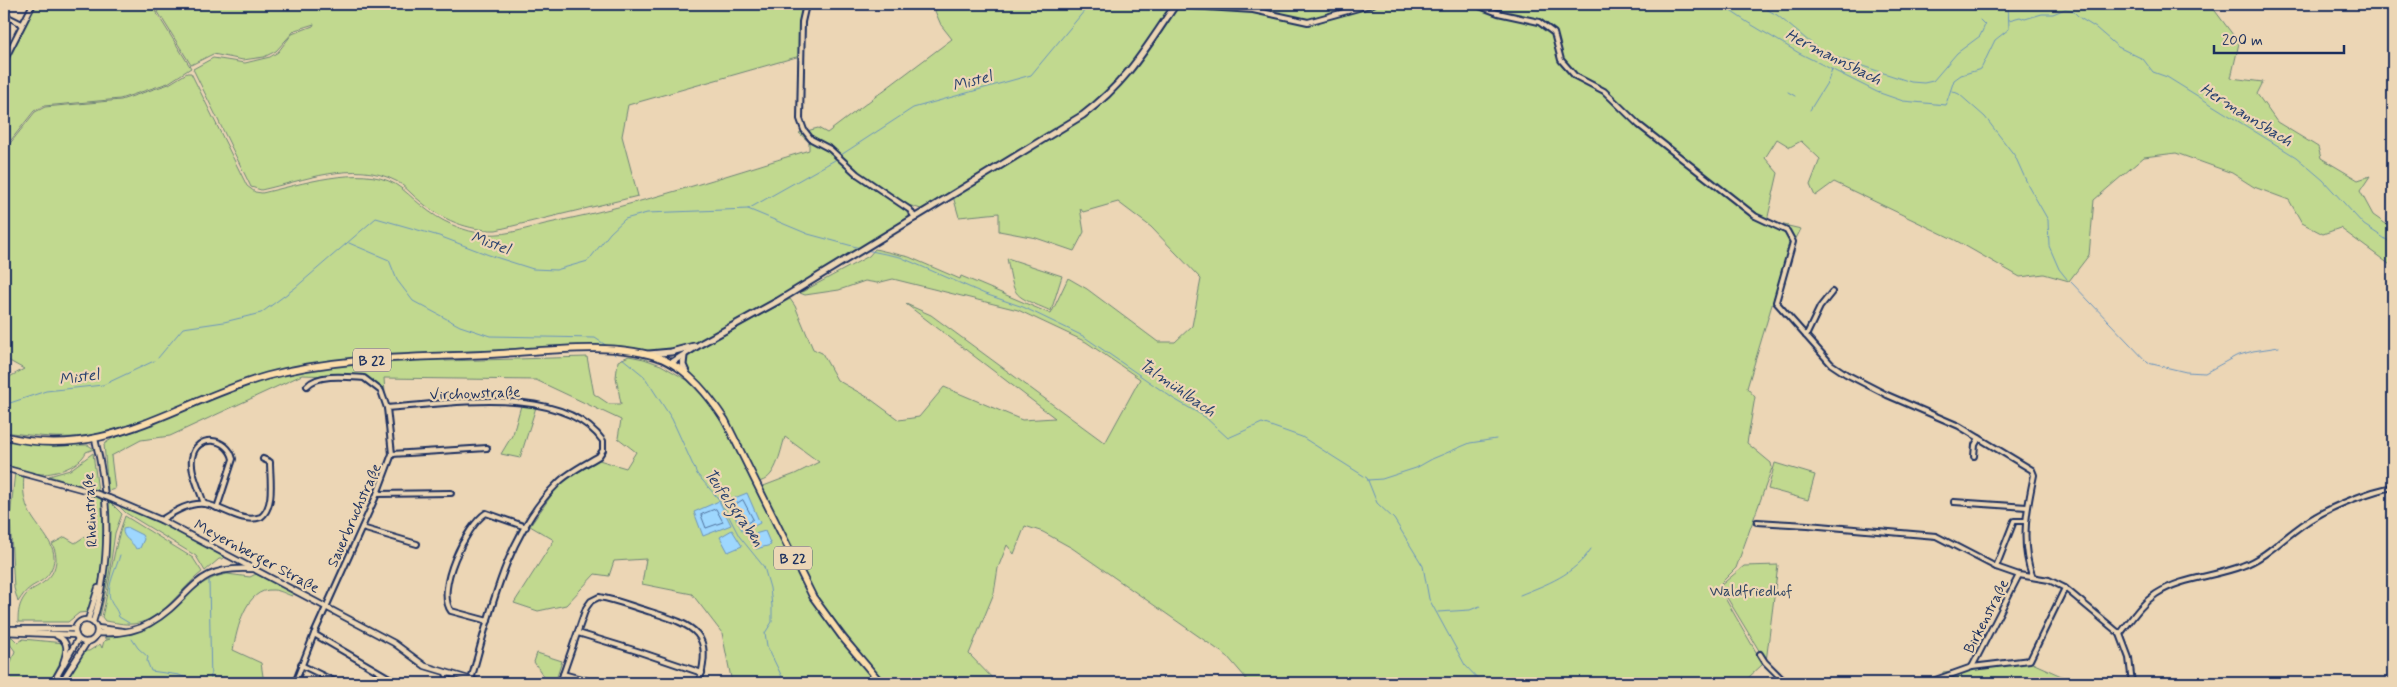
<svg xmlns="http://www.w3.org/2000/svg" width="2397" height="687" viewBox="0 0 2397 687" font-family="Mynerve,sans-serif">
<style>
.green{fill:#c1d98f;stroke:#6e8476}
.water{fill:#9ed7fe;stroke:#6a94be}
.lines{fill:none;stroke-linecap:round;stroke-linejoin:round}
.shore{stroke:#4f729e;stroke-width:1}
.stream{stroke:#6a94be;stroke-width:1}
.minor-casing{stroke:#1b2f5e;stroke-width:8}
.tertiary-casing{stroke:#1b2f5e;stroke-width:8}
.secondary-casing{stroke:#1b2f5e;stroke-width:9}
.primary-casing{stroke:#1b2f5e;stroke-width:9}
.minor{stroke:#ecd6b5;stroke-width:4}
.tertiary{stroke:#ecd6b5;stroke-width:4.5}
.secondary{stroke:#ecd6b5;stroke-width:5}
.primary{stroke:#fbddab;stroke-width:5.5}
.tertiary-bridge-casing{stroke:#1b2f5e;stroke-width:8;stroke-linecap:butt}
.tertiary-bridge{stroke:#ecd6b5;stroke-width:4.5}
.labels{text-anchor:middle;stroke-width:4.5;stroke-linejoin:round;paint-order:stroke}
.shield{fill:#ecd6b5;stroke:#5a6178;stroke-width:1}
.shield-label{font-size:14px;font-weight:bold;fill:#1b2f5e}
.street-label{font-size:15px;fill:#1b2f5e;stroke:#ecd6b5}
.park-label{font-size:15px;fill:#344865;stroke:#ecd6b5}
.water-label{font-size:16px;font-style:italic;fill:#28406e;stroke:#ecd6b5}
</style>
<rect width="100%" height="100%" fill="#ecd6b5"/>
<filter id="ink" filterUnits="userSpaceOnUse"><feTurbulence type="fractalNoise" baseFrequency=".02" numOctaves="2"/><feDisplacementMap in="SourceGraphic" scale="10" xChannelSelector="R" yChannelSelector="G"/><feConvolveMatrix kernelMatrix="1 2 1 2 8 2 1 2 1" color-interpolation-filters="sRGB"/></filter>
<g filter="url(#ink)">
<g class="green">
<polygon points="33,4 151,4 191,68 168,83 120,99 44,106 34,111 4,149 4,61"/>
<path d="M 153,4 L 808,4 L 804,8 L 800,56 L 628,105 L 622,136 L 638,196 L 496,230 C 468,231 441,219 420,201 C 412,195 404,185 396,181 C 354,159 303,181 261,190 L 251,187 L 193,69 L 213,58 L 245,63 L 270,57 L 278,52 L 292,34 L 313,26 L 314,24 L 295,30 L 276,51 L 264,57 L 243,60 L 213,54 L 191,65 Z"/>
<path d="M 941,4 L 980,4 L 984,7 L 987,4 L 2210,4 L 2239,43 L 2231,78 L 2263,82 L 2257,94 L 2277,122 L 2318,147 L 2321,158 L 2358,180 L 2370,176 L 2360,191 L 2373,215 L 2393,229 L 2393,267 L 2340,228 L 2323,234 L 2302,223 L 2289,200 L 2254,187 L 2232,173 L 2176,153 L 2144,157 L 2094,200 L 2089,255 L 2069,281 L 2044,274 L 2020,277 L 1955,240 L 1834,182 L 1815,196 L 1810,185 L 1820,159 L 1801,141 L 1790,147 L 1777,139 L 1765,158 L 1778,173 L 1767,221 L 1801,229 L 1786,258 L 1747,388 L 1755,397 L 1747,443 L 1771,463 L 1772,468 L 1736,568 L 1718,586 L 1763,664 L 1748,678 L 1753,683 L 1248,683 L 1245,677 L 1227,656 L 1072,548 L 1043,532 L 1025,526 L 1014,554 L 1007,545 L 998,568 L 994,593 L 969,654 L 997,683 L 884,683 L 812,591 L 761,487 L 795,474 L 819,462 L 785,437 C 780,452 776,481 757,482 L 731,426 L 687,372 L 684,365 L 686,356 L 790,299 L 795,306 L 813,349 L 822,353 L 837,380 L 869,398 L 899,420 L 919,417 L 944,387 L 1022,420 L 1055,418 L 906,304 L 931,315 L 1105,443 L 1140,379 L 1086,342 L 1018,310 L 893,279 L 877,283 L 865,281 L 839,290 L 805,295 L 800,293 L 869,256 L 875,249 L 909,257 L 960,279 L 961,276 L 1051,314 L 1068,278 L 1087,289 L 1158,342 L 1175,342 L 1192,326 L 1201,279 L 1151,227 L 1118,202 L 1083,212 L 1080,208 L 1084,232 L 1074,251 L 1036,238 L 999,231 L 999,213 L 959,217 L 952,193 L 921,209 L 905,204 L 909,220 L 757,311 L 699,342 L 684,347 L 658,352 L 621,346 L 445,352 L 445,361 L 587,357 L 594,394 L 609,404 L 621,404 L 616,377 L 618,361 L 629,356 L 644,359 L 661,365 L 687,380 L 712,406 L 734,445 L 801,582 L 836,634 L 876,683 L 732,683 L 722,633 L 692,594 L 642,584 L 646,559 L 614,561 L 609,576 L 595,574 L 566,605 L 538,611 L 514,603 L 554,540 L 530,526 L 560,483 L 599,460 L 626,468 L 636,452 L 618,438 L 621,420 L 536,380 L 384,378 L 385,394 L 368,377 L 302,375 L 170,436 L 141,440 L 111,456 L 115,489 L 108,491 L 104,444 L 113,438 L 139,430 L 136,422 C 85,442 58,439 4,432 L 4,380 L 24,369 L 4,358 L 4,280 L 6,277 L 4,275 L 4,151 L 35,112 L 45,107 L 121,100 L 169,84 L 187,73 L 191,73 L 247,186 L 255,192 L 262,193 C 299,185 360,164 395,184 C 405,190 413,199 422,206 C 440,221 463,232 487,234 C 508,236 533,226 554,222 C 641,204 725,176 809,150 L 809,142 L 799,133 L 818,128 L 827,133 L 952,39 L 941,25 L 935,11 Z"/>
<path d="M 1007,258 L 1062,276 L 1051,311 C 1012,294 1015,300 1007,258 Z"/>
<polygon points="522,402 537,404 520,458 501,454 513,434"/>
<path d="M 4,439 L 47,445 L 88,445 L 94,449 L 86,452 C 80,466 56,474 42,474 C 30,474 15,467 4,465 Z"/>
<polygon points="93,453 98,491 49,476 70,470"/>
<polygon points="1775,463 1815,475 1808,500 1768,489"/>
<path d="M 15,472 L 24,475 C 23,487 23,497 28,509 C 36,529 63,546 51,570 C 46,580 39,582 31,587 C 25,591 22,596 18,602 L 14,588 L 10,518 Z"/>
<path d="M 91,495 L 98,496 L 103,503 L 103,554 L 99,582 L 89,612 L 79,613 L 68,622 L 18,622 C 18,612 19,604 25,596 C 30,589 38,587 44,582 C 57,573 59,556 52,544 L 65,537 L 75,543 L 93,531 Z"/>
<path d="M 107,499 L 122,514 L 115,533 L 109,575 L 100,616 L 98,614 C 104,575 110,538 107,499 Z"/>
<polygon points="114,501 161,522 224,557 223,559 219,559 205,571 196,556 126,513"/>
<path d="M 125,516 L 193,558 L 202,572 C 180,589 162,621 133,624 C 124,625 114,622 105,621 L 102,617 C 110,583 113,548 125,516 Z"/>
<polygon points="1778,565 1766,662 1720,586 1744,566"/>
<path d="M 227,574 L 250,577 L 256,574 L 293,592 L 292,596 C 286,594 279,590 273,590 C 245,588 237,630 233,650 L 261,663 L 264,683 L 64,683 L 83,651 L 89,651 L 100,644 L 102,648 L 104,641 L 110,639 L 105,639 L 105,635 C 118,635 132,634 144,629 C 177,616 188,581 227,574 Z"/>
<polygon points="4,636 12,637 18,643 23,639 64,643 64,655 49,683 10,683 5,679 15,651"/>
<polygon points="537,653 562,661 555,683 546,680 534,662"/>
<polygon points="2030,662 2077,683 1942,683 1943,672"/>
</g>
<g class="water">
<polygon points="747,493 760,523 743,532 727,501"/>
<polygon points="719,501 731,525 703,536 694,512"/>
<path d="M 128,528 L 142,535 L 144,539 L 140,548 L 136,549 C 133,541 122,539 123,529 Z"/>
<polygon points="732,530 742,546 728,552 720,537"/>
<polygon points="765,531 771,545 756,549 748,536"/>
</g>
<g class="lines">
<g class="shore">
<polygon points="743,500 753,519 746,524 735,505"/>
<polygon points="716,509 723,522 706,528 701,515"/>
</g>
<g class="stream">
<polyline points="1720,4 1747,22 1799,53 1877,92 1903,101 1946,105 1947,103"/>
<polyline points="1757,4 1777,15 1823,53 1911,82 1924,83 1933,81 1957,53 1980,36 1985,25 1980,20"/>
<polyline points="2080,18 2096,28 2118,47 2143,59 2153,72 2167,77 2296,157 2323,180 2364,225 2393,244"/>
<polyline points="2009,20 2020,17 2025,19 2042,14 2053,14 2065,9 2072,10 2078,16"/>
<polyline points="1952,91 1959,94 1985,117 2015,156 2028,185 2048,220 2049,246 2059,269 2067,279"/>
<polyline points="1788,92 1795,96"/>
<polyline points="1947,101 1954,80 1961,75 1981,69 1995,40 2009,29 2008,4"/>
<polyline points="1810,110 1828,81 1832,69"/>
<polyline points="841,155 913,108 1031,75 1090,4"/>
<polyline points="748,209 808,234 860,248"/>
<polyline points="349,243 389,260 397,280 413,301 460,326 490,336 595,338 607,346"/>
<polyline points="866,250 900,257 985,294 1023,307 1083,336 1174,399 1205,417 1228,438 1262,423 1302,437 1367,478 1377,503 1394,519 1423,566 1429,599 1465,665 1482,683"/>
<polyline points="2071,282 2148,363 2186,372 2205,373 2236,356 2253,351 2279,347"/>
<polyline points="614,354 615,355"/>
<polyline points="158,358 183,328 224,322 261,313 295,288 376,218 439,236 489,255 533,269 556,270 588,261 610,233 625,219 647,213 748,209 835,160"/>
<polyline points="622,358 644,376 672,419 697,474 722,503 739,536 764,567 770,588 772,606 772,622 765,633 767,646 785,683"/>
<polyline points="4,405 46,391 103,385 154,361"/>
<polyline points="1368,480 1382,479 1416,468 1432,459 1470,443 1496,439"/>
<path d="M 120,555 C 117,567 106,587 110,599 C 112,606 117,608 119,617 L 129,623"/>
<polyline points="209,580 211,683"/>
<path d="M 1520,595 C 1547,584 1574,575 1591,549"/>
<polyline points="1438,612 1470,610 1480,606"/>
<polyline points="132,639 138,648 148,657 147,661 151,671 179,675 198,683"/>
</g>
<g class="minor-casing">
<g id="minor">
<polyline points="809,4 805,9 802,22 800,119 804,130 811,139 830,149 857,174 910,210 915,218"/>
<path d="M 1474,4 L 1498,13 L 1539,22 L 1554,33 L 1561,60 L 1575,76 L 1604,91 L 1639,125 L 1755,216 L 1787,231 L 1793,242 L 1776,302 L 1831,364 L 1846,374 L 1887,395 L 1959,426 L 2032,470 L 2034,475 C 2027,508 2020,543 2032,575"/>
<polyline points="1175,5 1253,10 1308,22 1373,4"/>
<polyline points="4,17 8,17 22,24"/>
<polyline points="4,61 33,4"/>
<polyline points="1806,336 1820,307 1832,292"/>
<path d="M 387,408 C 448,404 562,383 603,441 L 603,450 L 599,456 C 586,464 569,472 558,483 C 506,534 490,613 471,680"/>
<polyline points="392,454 487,448"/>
<polyline points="1974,456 1975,445 1979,438"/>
<polyline points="377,494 451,493"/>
<polyline points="1954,502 2027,507"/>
<path d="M 204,504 C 200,490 190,472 192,458 C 196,433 228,437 233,459 L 217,508"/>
<path d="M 161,520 C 174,512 189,502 205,504 C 223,507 242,524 261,517 C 275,506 270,479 270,462 L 263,459"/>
<polyline points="1757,522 1808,525 1936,536 1996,567 2019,575 2049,580 2065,588 2120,634 2129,658 2132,683"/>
<polyline points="362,528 417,544"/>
<polyline points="1996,567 2014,521 2026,521"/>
<path d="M 488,621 L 451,611 C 435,590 466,526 486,513 L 526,527"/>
<polyline points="578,633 637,651 702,673"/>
<polyline points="314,634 398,683"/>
<path d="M 2120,634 C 2131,620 2141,604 2156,594 C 2182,577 2214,577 2242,566 C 2270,556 2289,531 2315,517 C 2335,505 2371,491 2393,487"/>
<polyline points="1760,654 1765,662 1786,683"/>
<polyline points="301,665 338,683"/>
<polyline points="1972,667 2019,575"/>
<polyline points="446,673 449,683"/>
<polyline points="563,674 596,683"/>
<path d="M 295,683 L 314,634 L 377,494 L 392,454 L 387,408 L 381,391 L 364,378 C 348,377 318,373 307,386"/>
<path d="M 560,683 L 586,608 L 591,601 L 599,597 C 617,600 634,607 651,612 C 696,626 713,633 699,683"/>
<polyline points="1927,683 1972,667 2030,660 2065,588"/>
</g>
</g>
<g class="tertiary-casing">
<g id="tertiary">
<polyline points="4,468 92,492"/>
<polyline points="109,498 161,520 394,643 425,666 482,683"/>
<circle cx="86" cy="631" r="11"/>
<polyline points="88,620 98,588"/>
<path d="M 93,622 C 111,565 110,497 95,439"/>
<polyline points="97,628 123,631"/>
<polyline points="4,629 75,629"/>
<polyline points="4,632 76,635"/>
<path d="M 97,633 C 114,634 135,632 150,623 C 194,598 190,565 252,569"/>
<path d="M 57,636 C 70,641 67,652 63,663"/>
<polyline points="53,683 78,639"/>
<polyline points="61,683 87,642"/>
</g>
</g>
<g class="secondary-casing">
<g id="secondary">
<polyline points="649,354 671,352 694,346"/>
<polyline points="684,356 683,365 687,374"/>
<path d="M 671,363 L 702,343 L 778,301 L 1083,115 C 1127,82 1146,48 1176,4"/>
</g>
</g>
<g class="primary-casing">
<path id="primary" d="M 4,436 C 105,462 175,402 267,376 C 341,356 419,358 495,354 C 544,351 617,341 663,359 C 690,371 709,396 725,420 L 813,597 L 843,638 L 881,683"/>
</g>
<use href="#minor" class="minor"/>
<use href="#tertiary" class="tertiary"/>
<use href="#secondary" class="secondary"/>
<use href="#primary" class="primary"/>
<g class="tertiary-bridge-casing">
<polyline id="tertiary-bridge" points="92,492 109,498"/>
</g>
<use href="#tertiary-bridge" class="tertiary-bridge"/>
</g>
</g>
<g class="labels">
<g class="shield">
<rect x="353" y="348.5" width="38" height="23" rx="4"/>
<rect x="774" y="546.5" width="38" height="23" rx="4"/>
</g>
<g class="shield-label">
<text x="372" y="365">B 22</text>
<text x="793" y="563">B 22</text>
</g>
<g class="street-label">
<text transform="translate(475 393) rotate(-2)" y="5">Virchowstraße</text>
<text transform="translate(90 510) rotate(-93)" y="5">Rheinstraße</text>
<text transform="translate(354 515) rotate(-66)" y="5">Sauerbruchstraße</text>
<text transform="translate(257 556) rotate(28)" y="5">Meyernberger Straße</text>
<text transform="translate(1986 616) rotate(-63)" y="5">Birkenstraße</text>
</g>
<g class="park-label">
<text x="1751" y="596">Waldfriedhof</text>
</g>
<g class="water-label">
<text transform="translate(1834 56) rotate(27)" y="6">Hermannsbach</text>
<text transform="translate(972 80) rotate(-15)" y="6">Mistel</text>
<text transform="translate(2247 114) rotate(32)" y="6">Hermannsbach</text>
<text transform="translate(491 242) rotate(20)" y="6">Mistel</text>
<text transform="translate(79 376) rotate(-8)" y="6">Mistel</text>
<text transform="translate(1178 387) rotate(35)" y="6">Talmühlbach</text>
<text transform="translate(735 507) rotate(55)" y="6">Teufelsgraben</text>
</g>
</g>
<rect width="2397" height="687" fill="none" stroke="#ecd6b5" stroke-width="20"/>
<rect x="10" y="10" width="2377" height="667" fill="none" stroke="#1b2f5e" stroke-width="2" filter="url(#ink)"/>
<path d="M2214 45v8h130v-8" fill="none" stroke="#1b2f5e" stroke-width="2.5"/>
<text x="2222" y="45" font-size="15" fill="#1b2f5e" stroke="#ecd6b5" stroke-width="4" paint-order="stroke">200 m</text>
</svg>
